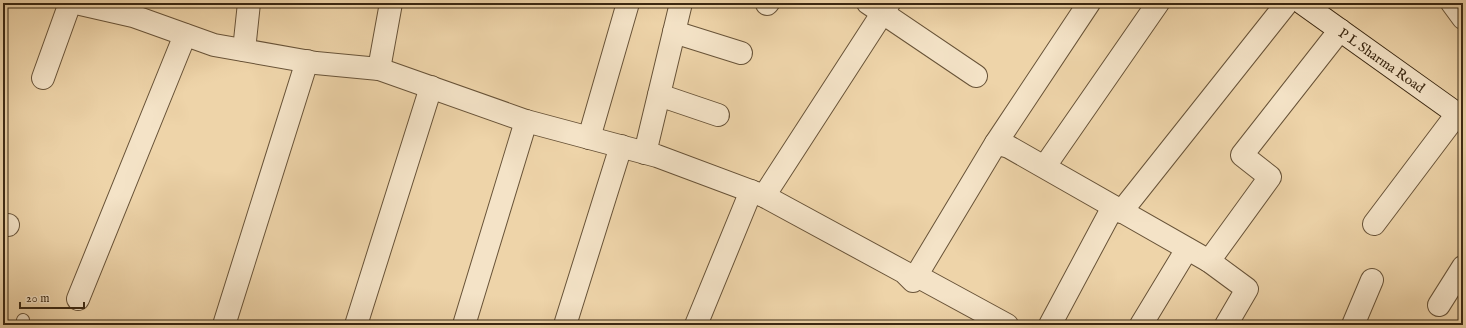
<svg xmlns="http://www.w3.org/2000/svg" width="1466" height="328" viewBox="0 0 1466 328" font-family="'IM FELL English',serif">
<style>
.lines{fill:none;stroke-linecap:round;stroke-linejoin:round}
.lane-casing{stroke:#685338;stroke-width:14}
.street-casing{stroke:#685338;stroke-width:24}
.secondary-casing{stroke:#3b2812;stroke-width:24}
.lane{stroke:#f4e3c7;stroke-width:12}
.street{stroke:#f4e3c7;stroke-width:22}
.secondary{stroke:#f4e3c7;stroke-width:22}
.labels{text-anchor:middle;stroke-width:3.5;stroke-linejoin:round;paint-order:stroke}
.street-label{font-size:14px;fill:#3b2812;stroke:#f4e3c7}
</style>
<rect width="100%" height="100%" fill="#eed4a9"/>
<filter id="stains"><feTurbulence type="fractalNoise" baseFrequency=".005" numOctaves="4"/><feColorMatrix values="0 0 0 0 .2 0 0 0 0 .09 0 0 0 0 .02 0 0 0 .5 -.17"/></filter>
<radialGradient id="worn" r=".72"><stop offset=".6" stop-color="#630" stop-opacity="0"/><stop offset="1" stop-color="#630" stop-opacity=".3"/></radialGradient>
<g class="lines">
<g class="lane-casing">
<polyline id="lane" points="22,325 23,320"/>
</g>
<g class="street-casing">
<g id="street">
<polyline points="76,3 133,16 214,45 316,63 379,69 526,121 657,156 764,196 904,272 913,281 996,143 1009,147 1209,261 1247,289 1226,325"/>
<polyline points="868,3 976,76"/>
<polyline points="1452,3 1463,18"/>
<polyline points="767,4 768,3"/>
<polyline points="674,32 741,53"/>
<polyline points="244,50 249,3"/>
<polyline points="379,69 391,3"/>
<polyline points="43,78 70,3"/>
<polyline points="659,95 718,115"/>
<polyline points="589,138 628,3"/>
<polyline points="996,143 1089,3"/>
<polyline points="645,153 681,3"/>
<polyline points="1045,166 1158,3"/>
<polyline points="764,196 889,3"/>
<polyline points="1121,212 1287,3"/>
<polyline points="1374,224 1457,114"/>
<polyline points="3,225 8,225"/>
<polyline points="1209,261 1270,177 1242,155 1340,30"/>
<polyline points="917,276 1007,325"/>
<polyline points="78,299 185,35"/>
<polyline points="1439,305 1463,267"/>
<polyline points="224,325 307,61"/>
<polyline points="356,325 431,87"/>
<polyline points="464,325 526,121"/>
<polyline points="565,325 621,146"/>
<polyline points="696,325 751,191"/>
<polyline points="1050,325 1113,207"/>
<polyline points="1141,325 1187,249"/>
<polyline points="1353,325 1372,280"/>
</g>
</g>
<g class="secondary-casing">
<polyline id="secondary" points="1302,3 1463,118"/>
</g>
<use href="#lane" class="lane"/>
<use href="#street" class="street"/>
<use href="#secondary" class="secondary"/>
</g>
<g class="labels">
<g class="street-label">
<text transform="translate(1382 60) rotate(35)" y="5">P L Sharma Road</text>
</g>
</g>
<rect width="1466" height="328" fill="none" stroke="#eed4a9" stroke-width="16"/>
<rect x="4" y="4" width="1458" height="320" fill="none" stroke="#3b2812" stroke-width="2"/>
<rect x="8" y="8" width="1450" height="312" fill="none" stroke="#3b2812"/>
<path d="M20 302v6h64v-6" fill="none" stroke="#3b2812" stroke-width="2"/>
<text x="26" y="302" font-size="12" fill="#3b2812" stroke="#f4e3c7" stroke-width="3" paint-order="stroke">20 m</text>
<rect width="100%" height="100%" filter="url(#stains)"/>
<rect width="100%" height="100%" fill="url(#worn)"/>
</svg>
